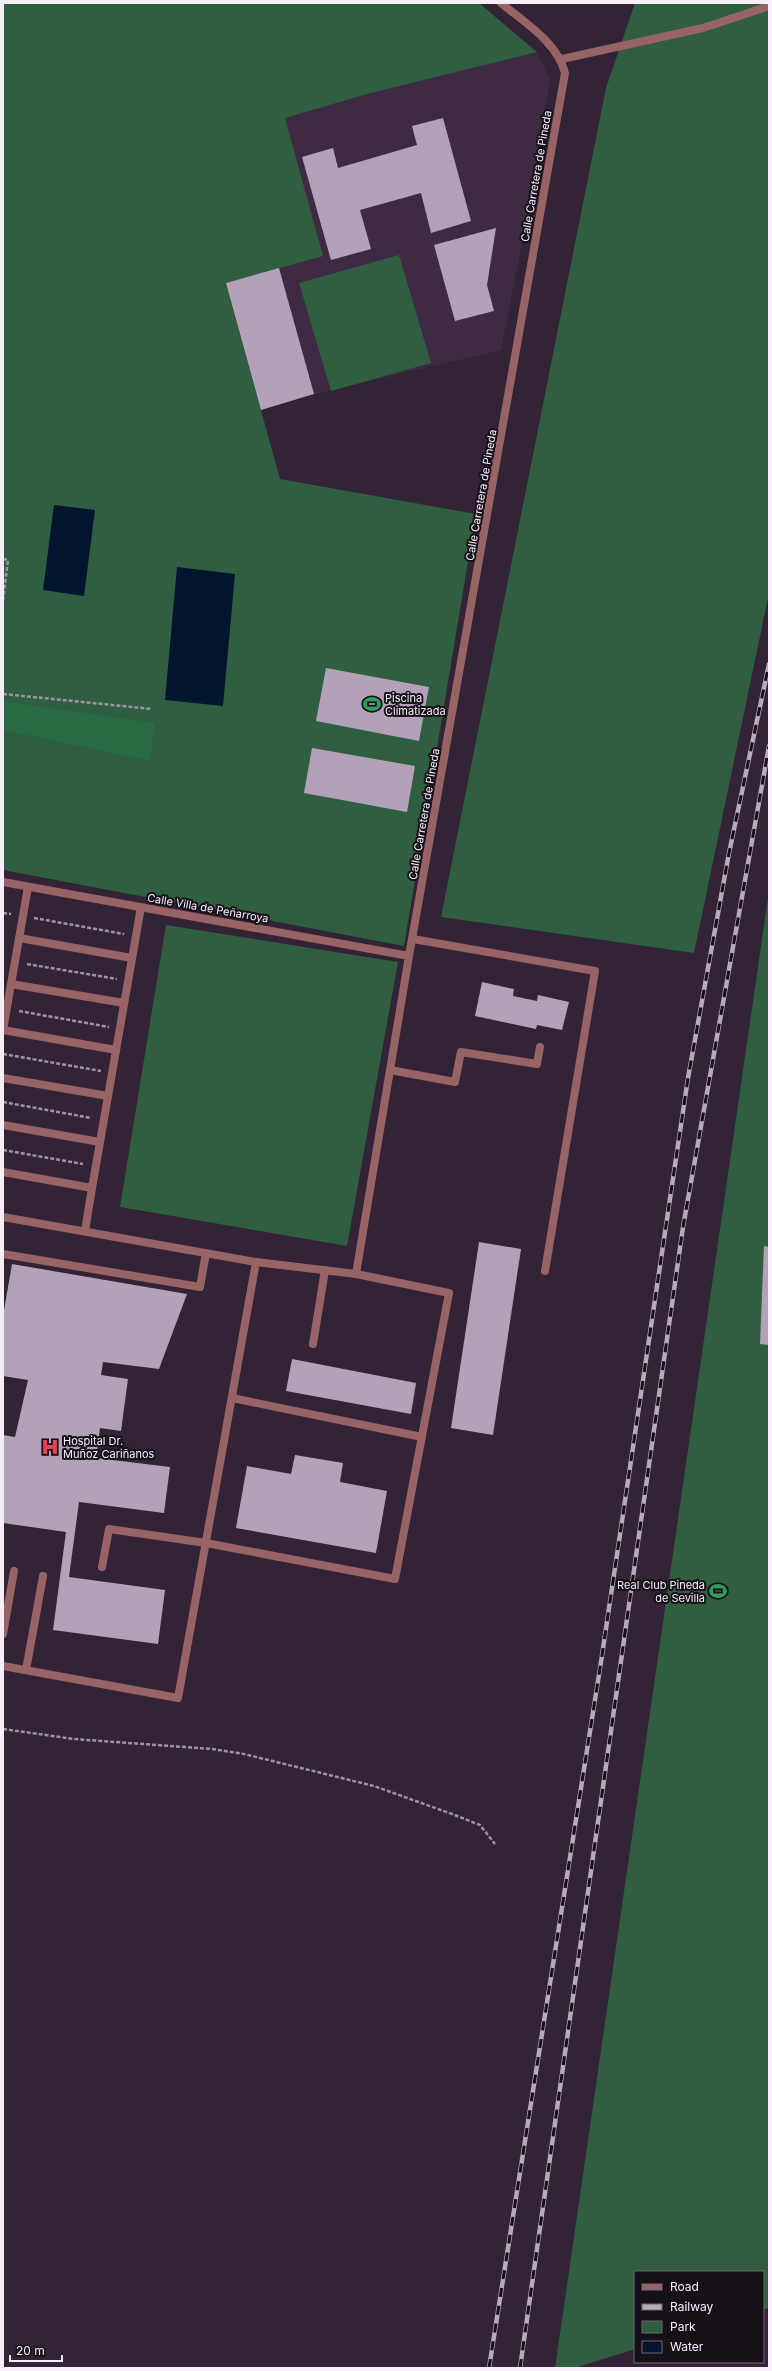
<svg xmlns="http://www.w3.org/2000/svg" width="772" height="2371" viewBox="0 0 772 2371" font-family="Inter,sans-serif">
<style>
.built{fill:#3e2b43}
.green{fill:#2f5e41}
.forest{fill:#286b44}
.water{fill:#01162e}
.building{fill:#b3a1b8}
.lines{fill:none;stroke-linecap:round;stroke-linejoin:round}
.path{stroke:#9e93a1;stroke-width:2.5;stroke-dasharray:4 2;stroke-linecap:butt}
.lane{stroke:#986364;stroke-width:8}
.street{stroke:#986364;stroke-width:8}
.rail-casing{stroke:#b5abb9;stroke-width:4.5}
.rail{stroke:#161018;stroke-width:3;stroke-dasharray:9;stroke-linecap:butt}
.labels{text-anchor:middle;stroke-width:4;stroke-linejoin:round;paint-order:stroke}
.street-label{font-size:11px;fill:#f7eefa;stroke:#161018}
.poi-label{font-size:11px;fill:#f7eefa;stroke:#161018;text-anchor:start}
</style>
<rect width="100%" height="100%" fill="#322436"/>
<polygon class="built" points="537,52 550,80 528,212 501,350 314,394 261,410 226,283 285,118 371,93"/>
<g class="green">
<polygon points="3,3 479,3 537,52 371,93 285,118 323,256 226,283 280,479 476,514 404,946 3,870"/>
<polygon points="635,3 769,3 769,593 694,953 441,917 606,88"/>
<polygon points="399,255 431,363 331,391 299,283"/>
<polygon points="769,891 769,2308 763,2310 763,2272 635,2272 635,2349 575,2368 555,2368"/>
<polygon points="166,925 398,962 347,1246 120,1207"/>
</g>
<polygon class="forest" points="3,701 155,723 150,761 3,730"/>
<g class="water">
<polygon points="54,505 95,510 84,596 43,590"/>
<polygon points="177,567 235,574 223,706 165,700"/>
</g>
<g class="building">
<polygon points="443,118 471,221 431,233 421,193 360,210 371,249 331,260 302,157 333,148 338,168 417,145 412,126"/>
<polygon points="496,228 487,285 494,311 455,321 434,245"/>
<polygon points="279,268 314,394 261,410 226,283"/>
<polygon points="326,668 429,687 419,741 316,721"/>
<polygon points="312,748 415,766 407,812 304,793"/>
<polygon points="482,982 514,989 513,996 537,1001 538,995 569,1002 562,1030 537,1025 536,1029 475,1016"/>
<polygon points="479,1242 521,1249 493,1435 451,1428"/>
<polygon points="764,1246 769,1247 769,1345 760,1344"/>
<polygon points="12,1264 187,1294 159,1369 103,1362 101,1375 128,1379 121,1431 100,1428 96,1458 170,1467 164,1513 79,1502 69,1577 165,1590 158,1644 53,1630 66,1532 3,1523 3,1435 15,1437 28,1380 3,1376 3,1316"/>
<polygon points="292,1359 416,1383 411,1414 286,1391"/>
<polygon points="295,1455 343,1463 340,1482 387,1491 376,1553 236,1528 247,1466 291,1474"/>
</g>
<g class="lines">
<g class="path">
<polyline points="3,559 8,560 3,600"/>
<polyline points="3,694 152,709"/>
<polyline points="3,913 11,914"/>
<polyline points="34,918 124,934"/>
<polyline points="27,964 117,979"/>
<polyline points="19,1011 109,1027"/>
<polyline points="3,1054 101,1071"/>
<polyline points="3,1102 91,1118"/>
<polyline points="3,1150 83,1164"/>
<polyline points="3,1729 74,1739 212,1749 244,1754 374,1786 452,1814 480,1825 495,1844"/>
</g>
<g class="lane">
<polyline points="19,938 132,958"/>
<polyline points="413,939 595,971 545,1271"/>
<polyline points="11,984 124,1003"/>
<polyline points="3,1030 28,887"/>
<polyline points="3,1030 116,1050"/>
<polyline points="390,1070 455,1082 461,1052 537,1064 540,1047"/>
<polyline points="3,1078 108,1096"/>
<polyline points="3,1125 100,1142"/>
<polyline points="3,1172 92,1188 141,907"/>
<polyline points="3,1217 256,1262 178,1698 3,1666"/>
<polyline points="85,1231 92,1188"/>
<polyline points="3,1254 200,1287 206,1253"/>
<polyline points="356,1274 409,956"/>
<polyline points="313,1344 325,1270"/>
<polyline points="232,1398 422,1437"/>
<polyline points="102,1567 109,1529 206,1543"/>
<polyline points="3,1634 14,1571"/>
<polyline points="26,1670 43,1576"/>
</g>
<g class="street">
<polyline points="562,59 703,28 769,6"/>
<path d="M 3,882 L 409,956 L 565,73 C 558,43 524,22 501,3"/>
<polyline points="206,1543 395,1579 449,1293 356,1274 256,1262"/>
</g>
<g class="rail-casing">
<g id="rail">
<polyline points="489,2368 601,1662 688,1078 729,853 769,664"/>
<polyline points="520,2368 683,1227 769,746"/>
</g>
</g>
<use href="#rail" class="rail"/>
</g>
<defs>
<g id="stadium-bare" transform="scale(1.38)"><path d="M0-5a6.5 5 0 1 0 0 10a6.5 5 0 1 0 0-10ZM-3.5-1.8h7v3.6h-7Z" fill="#2e9e5b" stroke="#161018" stroke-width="2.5" paint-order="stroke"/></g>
<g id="hospital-bare" transform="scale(1.38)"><path d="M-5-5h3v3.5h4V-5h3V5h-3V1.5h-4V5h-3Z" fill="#e0444e" stroke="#161018" stroke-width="2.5" paint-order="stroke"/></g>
</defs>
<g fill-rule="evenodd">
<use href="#stadium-bare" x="372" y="704"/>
<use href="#hospital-bare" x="50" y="1447"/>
<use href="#stadium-bare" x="718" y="1591"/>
</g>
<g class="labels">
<g class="street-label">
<text transform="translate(536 176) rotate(-80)" y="4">Calle Carretera de Pineda</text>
<text transform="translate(481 495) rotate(-80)" y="4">Calle Carretera de Pineda</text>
<text transform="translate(424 814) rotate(-80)" y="4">Calle Carretera de Pineda</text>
<text transform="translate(208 908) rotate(10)" y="4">Calle Villa de Peñarroya</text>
</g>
<g class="poi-label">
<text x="385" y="702">Piscina<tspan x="385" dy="13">Climatizada</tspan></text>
<text x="63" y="1445">Hospital Dr.<tspan x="63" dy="13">Muñoz Cariñanos</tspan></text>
<text x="705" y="1589" text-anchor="end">Real Club Pineda<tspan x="705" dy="13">de Sevilla</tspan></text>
</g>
</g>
<rect width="772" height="2371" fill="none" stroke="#f7eefa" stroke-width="8"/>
<rect x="634" y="2271" width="130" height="92" fill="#161018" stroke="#706972"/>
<rect x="642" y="2284" width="20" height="6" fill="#986364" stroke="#706972"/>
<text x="670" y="2291" font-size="12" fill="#f7eefa">Road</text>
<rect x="642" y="2304" width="20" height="6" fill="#b5abb9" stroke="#706972"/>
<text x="670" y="2311" font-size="12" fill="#f7eefa">Railway</text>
<rect x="642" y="2321" width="20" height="12" fill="#2f5e41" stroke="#706972"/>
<text x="670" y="2331" font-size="12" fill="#f7eefa">Park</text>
<rect x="642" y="2341" width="20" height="12" fill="#01162e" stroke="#706972"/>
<text x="670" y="2351" font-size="12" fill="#f7eefa">Water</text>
<path d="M10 2355v6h52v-6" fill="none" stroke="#f7eefa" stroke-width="2"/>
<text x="16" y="2355" font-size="12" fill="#f7eefa" stroke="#161018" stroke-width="3" paint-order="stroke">20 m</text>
</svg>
